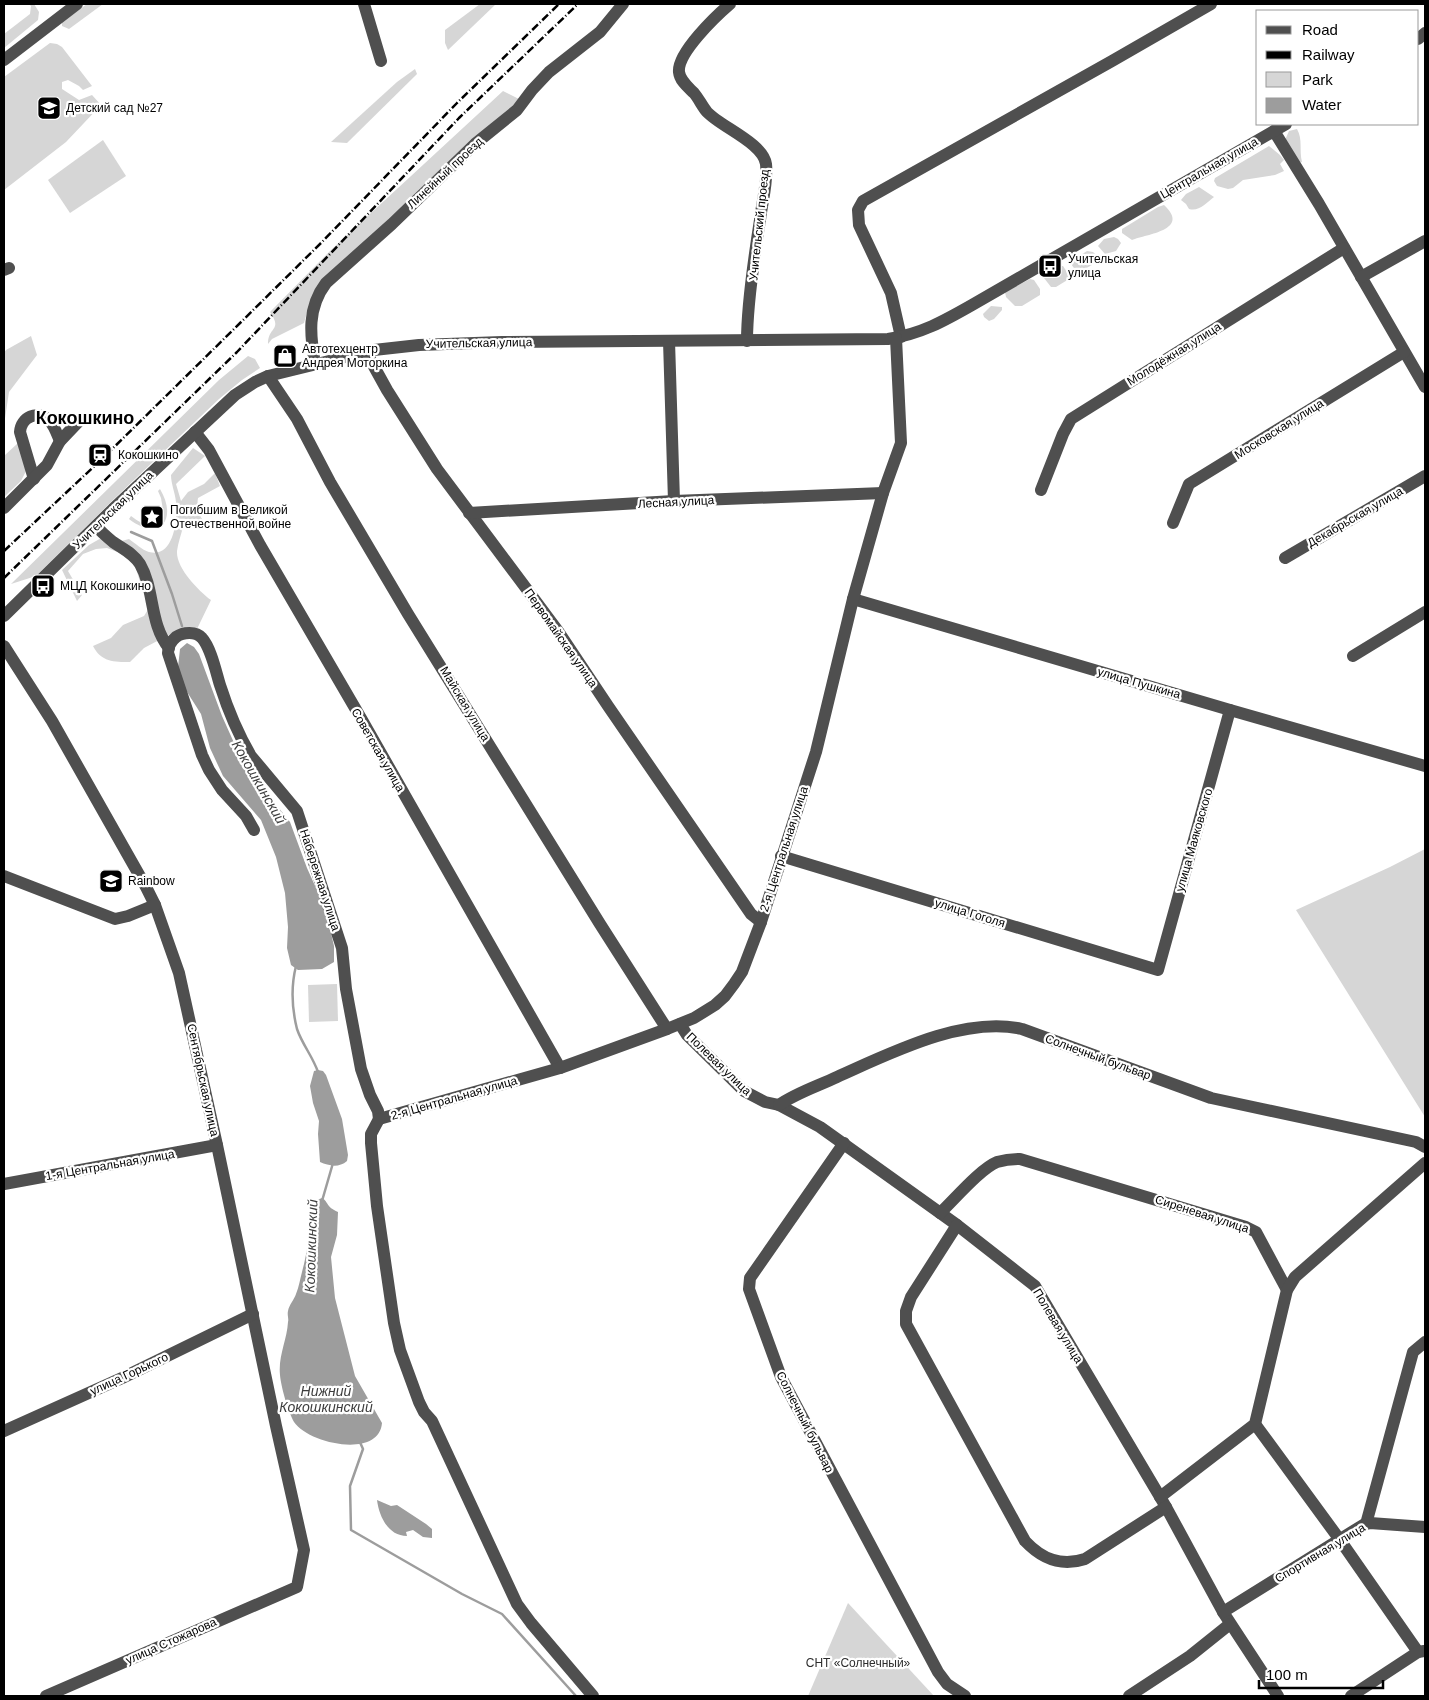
<svg xmlns="http://www.w3.org/2000/svg" width="1429" height="1700" viewBox="0 0 1429 1700" font-family="Helvetica,sans-serif">
<style>
.green{fill:#d6d6d6}
.water{fill:#9d9d9d}
.lines{fill:none;stroke-linecap:round;stroke-linejoin:round}
.stream{stroke:#9d9d9d;stroke-width:2.5}
.minor{stroke:#4f4f4f;stroke-width:12}
.rail{stroke:#000;stroke-width:2.5;stroke-dasharray:8 2.5 1 2.5;stroke-linecap:butt}
.labels{text-anchor:middle;stroke-width:4.5;stroke-linejoin:round;paint-order:stroke}
.poi-label{font-size:12px;fill:#000;stroke:#fff;text-anchor:start}
.street-label{font-size:12px;fill:#000;stroke:#fff}
.park-label{font-size:12px;fill:#2d2d2d;stroke:#fff}
.water-label{font-size:14px;font-style:italic;fill:#3e3e3e;stroke:#fff}
.district-label{font-size:18px;font-weight:bold;fill:#000;stroke:#fff}
</style>
<rect width="100%" height="100%" fill="#fff"/>
<g class="green">
<polygon points="29,4 34,4 39,12 38,20 4,48 4,34 30,14 31,6"/>
<polygon points="87,4 103,4 69,29 62,26 62,22"/>
<polygon points="480,4 496,4 448,50 445,43 445,30"/>
<polygon points="50,43 57,44 62,47 92,86 83,90 79,86 68,80 62,82 62,89 79,100 92,95 101,105 66,142 4,190 4,77"/>
<polygon points="415,69 417,74 347,143 331,142 397,82"/>
<path d="M 503,91 L 519,99 L 516,105 L 308,309 L 304,323 L 272,339 L 268,344 C 268,326 283,331 270,312 L 332,249 Z"/>
<path d="M 1297,129 C 1303,140 1299,150 1302,162 L 1298,163 L 1285,140 L 1289,131 Z"/>
<polygon points="103,140 126,176 70,213 48,180"/>
<polygon points="1269,146 1280,155 1284,160 1280,164 1284,171 1275,175 1243,180 1233,188 1228,189 1217,186 1214,181 1215,178"/>
<path d="M 1199,187 L 1214,197 C 1206,203 1199,212 1189,209 L 1186,204 L 1181,200 L 1186,194 Z"/>
<path d="M 1164,205 C 1191,230 1147,234 1132,240 L 1122,233 L 1122,229 L 1158,207 Z"/>
<polygon points="1114,237 1118,239 1121,243 1116,251 1105,254 1098,246 1104,239"/>
<polygon points="1087,251 1093,252 1097,256 1092,265 1079,272 1075,270 1070,262"/>
<polygon points="1058,266 1063,266 1067,272 1069,279 1056,287 1051,287 1044,278 1043,275"/>
<polygon points="1030,279 1034,280 1040,289 1040,295 1022,306 1015,306 1006,297 1005,292"/>
<polygon points="991,306 1002,307 1002,310 994,319 989,321 984,317 983,314"/>
<polygon points="31,336 37,355 9,392 4,425 4,353 6,350"/>
<polygon points="248,356 255,359 260,368 242,380 219,399 113,500 36,576 11,584 219,380"/>
<polygon points="18,443 26,471 21,481 4,497 4,456"/>
<path d="M 193,448 L 205,456 L 176,484 L 181,501 L 188,492 L 204,484 L 215,473 L 220,486 L 198,498 C 196,510 200,517 207,526 L 183,527 C 181,535 178,543 177,551 C 176,568 198,590 211,600 L 197,629 L 178,630 L 144,648 L 130,662 C 114,662 101,662 93,646 L 111,638 L 123,625 L 144,616 L 151,605 L 143,592 L 135,565 L 120,553 L 107,548 L 96,549 L 83,554 L 68,571 L 82,595 L 77,601 L 62,570 L 89,545 L 103,537 L 110,544 L 129,539 C 135,543 142,550 149,552 C 174,559 178,518 176,502 C 175,492 171,484 171,475 Z"/>
<path d="M 160,489 C 178,519 160,543 129,519 L 131,516 C 140,523 148,527 159,523 L 164,516 L 161,498 L 158,491 Z"/>
<polygon points="1425,849 1425,1117 1296,910 1390,867"/>
<polygon points="337,984 338,1021 309,1022 308,985"/>
<polygon points="848,1603 934,1696 808,1696"/>
</g>
<g class="water">
<polygon points="187,643 194,647 199,654 222,716 239,754 258,782 290,822 307,868 325,908 334,946 334,962 322,969 298,970 291,965 287,948 288,927 285,893 276,857 261,820 223,776 210,748 201,714 182,684 178,667 180,649"/>
<path d="M 318,1070 L 323,1071 L 326,1075 L 342,1119 L 348,1155 L 347,1161 C 339,1168 329,1166 320,1162 L 318,1134 L 319,1121 L 313,1103 L 310,1086 L 314,1071 Z"/>
<path d="M 322,1198 C 328,1201 326,1207 338,1212 L 337,1235 L 331,1257 L 335,1298 L 355,1376 L 382,1423 C 379,1459 309,1444 294,1422 C 288,1411 281,1387 280,1375 C 278,1356 287,1340 288,1322 C 289,1319 287,1315 288,1311 C 289,1305 294,1300 296,1294 C 299,1287 300,1279 302,1272 C 308,1251 310,1227 312,1205 L 317,1200 Z"/>
<path d="M 377,1500 L 391,1506 L 397,1505 L 426,1524 L 432,1529 L 432,1538 L 423,1537 L 413,1530 L 406,1532 L 407,1536 C 388,1536 379,1516 377,1500 Z"/>
</g>
<g class="lines">
<g class="stream">
<polyline points="131,532 152,541 172,594 182,626"/>
<path d="M 296,966 C 291,986 292,1009 297,1029 C 302,1044 313,1057 318,1072"/>
<polyline points="322,1201 333,1163"/>
<polyline points="359,1440 363,1449 350,1486 351,1530 462,1594 502,1614 576,1696"/>
</g>
<g class="minor">
<polyline points="364,4 381,61"/>
<path d="M 730,4 C 716,16 677,53 679,72 C 680,81 688,87 694,93 C 699,99 702,106 707,112 C 721,127 763,143 766,164 C 768,182 762,202 760,220 C 754,258 747,304 747,341"/>
<polyline points="1418,39 1425,33"/>
<polyline points="4,60 77,4"/>
<polyline points="1274,131 1319,204 1425,387"/>
<polyline points="4,270 9,268"/>
<polyline points="1361,277 1425,241"/>
<polyline points="901,337 891,293 859,225 858,210 863,201 1112,61 1211,4"/>
<polyline points="669,341 674,501"/>
<polyline points="366,352 387,390 437,469 558,631 608,706 751,914 761,922"/>
<path d="M 315,364 C 310,335 307,308 326,283 L 392,224 L 475,144 L 517,110 L 532,90 L 549,72 L 600,32 L 623,4"/>
<polyline points="268,376 297,419 330,482 408,614 600,924 667,1029"/>
<polyline points="195,432 209,450 260,545 362,720 560,1068"/>
<path d="M 34,479 L 20,432 C 21,417 37,410 49,420 C 54,425 57,434 60,441"/>
<polyline points="1041,490 1063,434 1071,419 1344,248"/>
<polyline points="4,508 47,465 60,441 80,420"/>
<polyline points="469,513 674,501 883,493"/>
<polyline points="1173,523 1189,484 1404,352"/>
<path d="M 96,526 C 101,532 107,537 113,542 C 123,549 133,553 140,564 C 155,590 149,623 169,648"/>
<polyline points="1285,558 1425,476"/>
<polyline points="853,599 1230,710 1425,766"/>
<path d="M 4,616 L 113,509 L 235,395 L 255,382 L 268,376 L 374,350 L 419,345 L 502,342 L 888,339 C 921,334 944,321 972,305 L 1286,124"/>
<polyline points="4,646 52,721 146,887 155,905 179,973 217,1145 276,1426 304,1550 297,1587 46,1696"/>
<polyline points="1353,656 1425,612"/>
<path d="M 254,830 L 246,816 L 222,790 L 209,770 L 202,755 L 168,653 C 168,647 171,641 176,637 C 183,632 196,631 202,638 C 211,648 216,672 220,685 C 228,710 238,734 251,756 L 297,811 L 342,948 L 346,989 L 361,1069 L 370,1095 L 378,1111 L 379,1119"/>
<polyline points="781,856 1158,970 1230,710"/>
<polyline points="4,876 115,919 128,916 155,905"/>
<polyline points="680,1024 687,1035 744,1091 765,1102 779,1105 820,1127 957,1225 1035,1286 1166,1507 1223,1612 1278,1696"/>
<path d="M 779,1105 C 796,1093 818,1086 837,1077 C 891,1053 963,1016 1022,1029 L 1211,1098 L 1416,1142 L 1425,1147"/>
<polyline points="379,1119 560,1068 667,1029 694,1018 715,1005 725,996 734,984 742,972 761,922 816,752 853,599 883,493 901,443 896,338"/>
<polyline points="379,1119 371,1134 371,1143 377,1206 394,1323 400,1350 419,1402 424,1412 432,1421 517,1604 531,1623 593,1696"/>
<polyline points="844,1143 750,1278 749,1289 781,1377 938,1672 947,1684 965,1696"/>
<polyline points="4,1184 217,1145"/>
<path d="M 940,1213 C 954,1200 980,1169 997,1162 C 1004,1160 1012,1159 1020,1159 L 1246,1227 L 1256,1232 L 1287,1290"/>
<path d="M 957,1225 L 911,1297 L 906,1311 L 906,1324 L 1025,1541 C 1042,1559 1061,1567 1085,1559 L 1166,1507"/>
<polyline points="1255,1424 1340,1540 1418,1652"/>
<polyline points="4,1431 122,1378 253,1314"/>
<polyline points="1160,1497 1255,1424 1287,1290 1295,1277 1425,1163"/>
<polyline points="1366,1524 1413,1352 1425,1342"/>
<polyline points="1223,1612 1363,1525 1370,1523 1425,1527"/>
<polyline points="1129,1696 1190,1656 1230,1624"/>
<polyline points="1351,1696 1418,1652 1424,1651"/>
</g>
<g class="rail">
<polyline points="4,551 103,458 234,329 321,243 457,103 559,4"/>
<polyline points="4,578 237,352 459,118 578,4"/>
</g>
</g>
<defs>
<g id="school-square" transform="scale(1.25)"><rect x="-9" y="-9" width="18" height="18" rx="4" fill="#000" stroke="#fff"/><path d="M0-5L7-2L0 1L-7-2ZM-4 1L0 2.5L4 1V4Q0 6-4 4Z" fill="#fff"/></g>
<g id="bus-square" transform="scale(1.25)"><rect x="-9" y="-9" width="18" height="18" rx="4" fill="#000" stroke="#fff"/><path d="M-5-6H5V4H4V6H2V4H-2V6H-4V4H-5ZM-3.5-4V0h7V-4ZM-3.5 1.2v1.5H-2V1.2ZM2 1.2v1.5H3.5V1.2Z" fill="#fff"/></g>
<g id="shop-square" transform="scale(1.25)"><rect x="-9" y="-9" width="18" height="18" rx="4" fill="#000" stroke="#fff"/><path d="M-5-2.5h2.3a2.7 3.5 0 0 1 5.4 0H5L5.5 6h-11ZM-1.5-2.5h3a1.5 2.3 0 0 0-3 0Z" fill="#fff"/></g>
<g id="station-square" transform="scale(1.25)"><rect x="-9" y="-9" width="18" height="18" rx="4" fill="#000" stroke="#fff"/><path d="M-3-6H3Q5-6 5-4V2Q5 4 3 4L4.5 6H3L1.5 4h-3L-3 6H-4.5L-3 4Q-5 4-5 2V-4Q-5-6-3-6ZM-3.5-4v3h7v-3ZM-3.5 1v1.5H-2V1ZM2 1v1.5H3.5V1Z" fill="#fff"/></g>
<g id="sight-square" transform="scale(1.25)"><rect x="-9" y="-9" width="18" height="18" rx="4" fill="#000" stroke="#fff"/><path d="M0-6L1.8-2.2L6-1.7L2.9 1.2L3.7 5.4L0 3.3L-3.7 5.4L-2.9 1.2L-6-1.7L-1.8-2.2Z" fill="#fff"/></g>
</defs>
<g fill-rule="evenodd">
<use href="#school-square" x="49" y="108"/>
<use href="#bus-square" x="1050" y="266"/>
<use href="#shop-square" x="285" y="356"/>
<use href="#station-square" x="100" y="455"/>
<use href="#sight-square" x="152" y="517"/>
<use href="#bus-square" x="43" y="586"/>
<use href="#school-square" x="111" y="881"/>
</g>
<g class="labels">
<g class="poi-label">
<text x="66" y="112">Детский сад №27</text>
<text x="1068" y="263">Учительская<tspan x="1068" dy="14">улица</tspan></text>
<text x="302" y="353">Автотехцентр<tspan x="302" dy="14">Андрея Моторкина</tspan></text>
<text x="118" y="459">Кокошкино</text>
<text x="170" y="514">Погибшим в Великой<tspan x="170" dy="14">Отечественной войне</tspan></text>
<text x="60" y="590">МЦД Кокошкино</text>
<text x="128" y="885">Rainbow</text>
</g>
<g class="street-label">
<text transform="translate(1209 168) rotate(-30)" y="4">Центральная улица</text>
<text transform="translate(445 173) rotate(-43)" y="4">Линейный проезд</text>
<text transform="translate(759 225) rotate(-84)" y="4">Учительский проезд</text>
<text transform="translate(479 343) rotate(-1)" y="4">Учительская улица</text>
<text transform="translate(1174 354) rotate(-32)" y="4">Молодёжная улица</text>
<text transform="translate(1279 429) rotate(-32)" y="4">Московская улица</text>
<text transform="translate(676 502) rotate(-3)" y="4">Лесная улица</text>
<text transform="translate(113 510) rotate(-44)" y="4">Учительская улица</text>
<text transform="translate(1355 517) rotate(-30)" y="4">Декабрьская улица</text>
<text transform="translate(561 638) rotate(55)" y="4">Первомайская улица</text>
<text transform="translate(1139 683) rotate(16)" y="4">улица Пушкина</text>
<text transform="translate(465 704) rotate(59)" y="4">Майская улица</text>
<text transform="translate(378 750) rotate(60)" y="4">Советская улица</text>
<text transform="translate(1194 840) rotate(-74)" y="4">улица Маяковского</text>
<text transform="translate(784 849) rotate(-72)" y="4">2-я Центральная улица</text>
<text transform="translate(320 880) rotate(72)" y="4">Набережная улица</text>
<text transform="translate(970 913) rotate(17)" y="4">улица Гоголя</text>
<text transform="translate(1098 1057) rotate(20)" y="4">Солнечный бульвар</text>
<text transform="translate(719 1064) rotate(44)" y="4">Полевая улица</text>
<text transform="translate(203 1080) rotate(78)" y="4">Сентябрьская улица</text>
<text transform="translate(454 1098) rotate(-16)" y="4">2-я Центральная улица</text>
<text transform="translate(110 1165) rotate(-10)" y="4">1-я Центральная улица</text>
<text transform="translate(1202 1214) rotate(18)" y="4">Сиреневая улица</text>
<text transform="translate(1058 1326) rotate(59)" y="4">Полевая улица</text>
<text transform="translate(129 1374) rotate(-25)" y="4">улица Горького</text>
<text transform="translate(805 1422) rotate(63)" y="4">Солнечный бульвар</text>
<text transform="translate(1320 1553) rotate(-31)" y="4">Спортивная улица</text>
<text transform="translate(171 1641) rotate(-24)" y="4">улица Стожарова</text>
</g>
<g class="park-label">
<text x="858" y="1667">СНТ «Солнечный»</text>
</g>
<g class="water-label">
<text transform="translate(259 782) rotate(60)" y="5">Кокошкинский</text>
<text transform="translate(311 1246) rotate(-88)" y="5">Кокошкинский</text>
<text x="326" y="1396">Нижний<tspan x="326" dy="16">Кокошкинский</tspan></text>
</g>
<g class="district-label">
<text x="85" y="424">Кокошкино</text>
</g>
</g>
<rect width="1429" height="1700" fill="none" stroke="#000000" stroke-width="10"/>
<rect x="1256" y="10" width="162" height="115" fill="#ffffff" stroke="#999999"/>
<rect x="1266" y="26" width="25" height="8" fill="#4f4f4f" stroke="#999999"/>
<text x="1302" y="35" font-size="15" fill="#000000">Road</text>
<rect x="1266" y="51" width="25" height="8" fill="#000000" stroke="#999999"/>
<text x="1302" y="60" font-size="15" fill="#000000">Railway</text>
<rect x="1266" y="72" width="25" height="15" fill="#d6d6d6" stroke="#999999"/>
<text x="1302" y="85" font-size="15" fill="#000000">Park</text>
<rect x="1266" y="98" width="25" height="15" fill="#9d9d9d" stroke="#999999"/>
<text x="1302" y="110" font-size="15" fill="#000000">Water</text>
<path d="M1259 1680v8h124v-8" fill="none" stroke="#000000" stroke-width="2.5"/>
<text x="1266" y="1680" font-size="15" fill="#000000" stroke="#ffffff" stroke-width="4" paint-order="stroke">100 m</text>
</svg>
